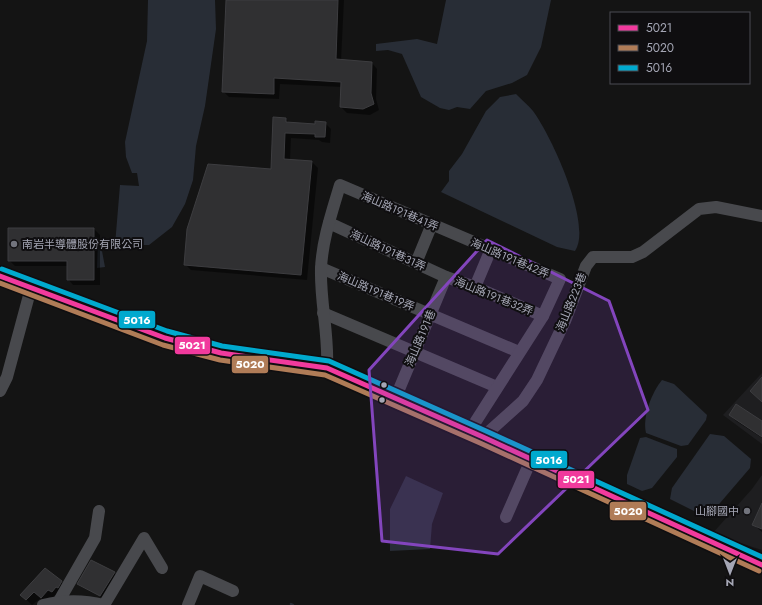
<svg xmlns="http://www.w3.org/2000/svg" width="762" height="605" viewBox="0 0 762 605" font-family="Jost,'Noto Sans TC',sans-serif">
<style>
.built{fill:#1e1e20}
.water{fill:#282d36}
.shadow{fill:#0007}
.lines{fill:none;stroke-linecap:round;stroke-linejoin:round}
.stream{stroke:#282d36;stroke-width:2.5}
.building{fill:#303032;stroke:#3d3d40}
.minor{stroke:#48494d;stroke-width:12}
.major{stroke:#4a4b4f;stroke-width:15}
.bus-1-casing{stroke:#0f0e10;stroke-width:8}
.bus-2-casing{stroke:#0f0e10;stroke-width:8}
.bus-3-casing{stroke:#0f0e10;stroke-width:8}
.bus-1{stroke:#f13a9d;stroke-width:5}
.bus-2{stroke:#b07c57;stroke-width:5}
.bus-3{stroke:#00a9ce;stroke-width:5}
.marked{fill:#8345bd;fill-opacity:0.2;stroke:#8345bd;stroke-width:3;stroke-linejoin:round}
.poi-dot{fill:#72747d;stroke:#0f0e10;stroke-width:1.5}
.bus-dot{fill:#a5a7b5;stroke:#0f0e10;stroke-width:1.5}
.labels{text-anchor:middle;stroke-width:4;stroke-linejoin:round;paint-order:stroke}
.street-label{font-size:11px;fill:#a5a7b5;stroke:#0f0e10}
.poi-label{font-size:11px;fill:#a5a7b5;stroke:#0f0e10;text-anchor:start}
.line-badge{stroke:#0f0e10;stroke-width:1.5}
.badge-label{font-size:11px;text-anchor:middle;font-weight:bold;fill:#fff}
</style>
<rect width="100%" height="100%" fill="#141414"/>
<g class="built">
<polygon points="762,373 762,444 723,415"/>
<polygon points="762,475 762,550 712,534 752,489"/>
</g>
<g class="water">
<polygon points="148,0 215,0 216,29 205,106 196,146 193,180 185,204 172,227 149,245 115,245 120,185 139,186 137,173 132,173 126,157 125,142 147,41"/>
<polygon points="446,0 551,0 541,47 527,75 512,83 486,91 470,109 457,107 449,110 440,108 421,97 402,54 388,50 376,51 376,44 417,39 437,44"/>
<path d="M 516,94 C 521,99 528,105 533,111 C 551,135 593,225 575,251 L 557,247 L 441,192 L 449,181 L 449,171 L 462,154 L 486,111 L 500,97 Z"/>
<polygon points="98,240 100,240 105,267 97,268"/>
<path d="M 662,380 L 674,384 L 707,415 L 706,420 L 688,445 L 681,446 L 646,433 C 642,417 652,392 662,380 Z"/>
<polygon points="710,434 724,436 751,459 750,468 714,510 704,516 670,499 672,488"/>
<polygon points="646,437 677,449 677,457 652,488 642,491 627,484 627,475 640,438"/>
<polygon points="406,476 443,493 432,524 430,549 390,551 390,509"/>
</g>
<g class="shadow">
<polygon points="227,0 344,0 341,61 372,63 377,69 376,99 379,110 370,115 347,113 341,107 342,87 280,84 279,99 229,97 223,91"/>
<polygon points="286,119 290,124 316,125 325,123 331,129 330,143 322,142 319,140 291,138 290,160 312,162 318,168 307,280 191,270 185,264 272,170"/>
<polygon points="94,229 100,235 100,285 73,285 68,279 68,266 15,266 9,260"/>
<polygon points="730,415 762,422 762,438 736,421"/>
<polygon points="762,506 762,532 754,525"/>
<polygon points="114,573 118,577 105,599 79,584"/>
<polygon points="61,582 67,588 58,598 55,595 48,603 41,598 32,605 22,595"/>
</g>
<g class="lines">
<polyline class="stream" points="291,604 293,605"/>
</g>
<g class="building">
<polygon points="226,0 338,0 336,59 372,62 371,93 374,104 363,109 340,107 341,82 274,78 274,94 222,92"/>
<polygon points="273,117 286,118 286,122 315,124 315,121 326,122 325,137 315,137 315,134 285,133 284,159 312,161 301,275 184,265 187,229 208,164 271,169"/>
<polygon points="8,228 94,228 94,280 67,280 67,261 8,261"/>
<polygon points="762,377 762,402 750,391"/>
<polygon points="736,404 762,421 762,437 729,415"/>
<polygon points="762,503 762,529 752,525"/>
<polygon points="91,560 115,572 100,596 77,584"/>
<polygon points="45,568 62,581 58,588 56,587 52,592 48,590 41,598 34,592 26,600 20,595"/>
</g>
<g class="lines">
<g class="minor">
<polyline points="329,223 446,277 475,287 543,316"/>
<polyline points="416,263 432,224"/>
<polyline points="321,268 519,352"/>
<polyline points="475,287 491,249"/>
<polyline points="323,313 497,387"/>
<path d="M 327,368 C 329,335 320,302 321,269 C 322,241 332,212 340,185 L 560,279 L 543,316 L 469,432"/>
<polyline points="0,391 7,377 31,288"/>
<polyline points="395,399 446,277"/>
<polyline points="483,437 523,401 537,380 565,321 586,266 593,257 632,257 643,252 699,209 716,207 762,216"/>
<polyline points="506,517 531,460"/>
<polyline points="59,601 95,538 99,511"/>
<path d="M 43,605 C 64,600 83,600 104,605"/>
<polyline points="104,605 144,538 162,568"/>
<polyline points="188,605 200,576 233,591"/>
</g>
<polyline class="major" points="0,276 165,338 221,353 327,368 469,432 483,437 762,565"/>
<g class="bus-1-casing">
<polyline id="bus-1" points="0,276 165,338 221,353 327,368 483,437 762,565"/>
</g>
<g class="bus-2-casing">
<polyline id="bus-2" points="0,283 163,345 220,360 325,375 480,443 759,571"/>
</g>
<g class="bus-3-casing">
<polyline id="bus-3" points="2,269 167,331 222,346 329,361 486,431 762,557"/>
</g>
<use href="#bus-1" class="bus-1"/>
<use href="#bus-2" class="bus-2"/>
<use href="#bus-3" class="bus-3"/>
</g>
<path class="marked" d="M 487,240 L 609,301 L 648,410 L 498,554 L 382,541 L 369,370 Z"/>
<g class="poi-dot">
<circle cx="14" cy="244" r="4"/>
<circle cx="747" cy="511" r="4"/>
</g>
<g class="bus-dot">
<circle cx="384" cy="385" r="3.5"/>
<circle cx="382" cy="400" r="3.5"/>
</g>
<g class="labels">
<g class="street-label">
<text transform="translate(400 211) rotate(23)" y="4">海山路191巷41弄</text>
<text transform="translate(388 250) rotate(25)" y="4">海山路191巷31弄</text>
<text transform="translate(510 258) rotate(23)" y="4">海山路191巷42弄</text>
<text transform="translate(376 291) rotate(23)" y="4">海山路191巷19弄</text>
<text transform="translate(494 296) rotate(22)" y="4">海山路191巷32弄</text>
<text transform="translate(571 302) rotate(-68)" y="4">海山路223巷</text>
<text transform="translate(420 338) rotate(-67)" y="4">海山路191巷</text>
</g>
<g class="poi-label">
<text x="22" y="248">南岩半導體股份有限公司</text>
<text x="739" y="515" text-anchor="end">山腳國中</text>
</g>
</g>
<g class="line-badge">
<rect x="118" y="310" width="38" height="19" rx="4" fill="#00a9ce"/>
<rect x="174" y="336" width="37" height="19" rx="4" fill="#f13a9d"/>
<rect x="231" y="355" width="38" height="19" rx="4" fill="#b07c57"/>
<rect x="530" y="450" width="38" height="19" rx="4" fill="#00a9ce"/>
<rect x="557" y="470" width="38" height="19" rx="4" fill="#f13a9d"/>
<rect x="609" y="501" width="38" height="20" rx="4" fill="#b07c57"/>
</g>
<g class="badge-label">
<text x="137" y="324">5016</text>
<text x="192" y="349">5021</text>
<text x="250" y="368">5020</text>
<text x="549" y="464">5016</text>
<text x="576" y="483">5021</text>
<text x="628" y="515">5020</text>
</g>
<rect x="610" y="12" width="140" height="72" fill="#0f0e10" stroke="#4b4b52"/>
<rect x="618" y="25" width="20" height="6" fill="#f13a9d" stroke="#4b4b52"/>
<text x="646" y="32" font-size="12" fill="#a5a7b5">5021</text>
<rect x="618" y="45" width="20" height="6" fill="#b07c57" stroke="#4b4b52"/>
<text x="646" y="52" font-size="12" fill="#a5a7b5">5020</text>
<rect x="618" y="65" width="20" height="6" fill="#00a9ce" stroke="#4b4b52"/>
<text x="646" y="72" font-size="12" fill="#a5a7b5">5016</text>
<g transform="translate(730 573) rotate(180)" stroke="#0f0e10" stroke-width="3" paint-order="stroke">
<path d="M0-3L7 15L0 10L-7 15Z" fill="#a5a7b5"/>
<text y="-6" font-size="11" font-weight="bold" text-anchor="middle" fill="#a5a7b5">N</text>
</g>
</svg>
